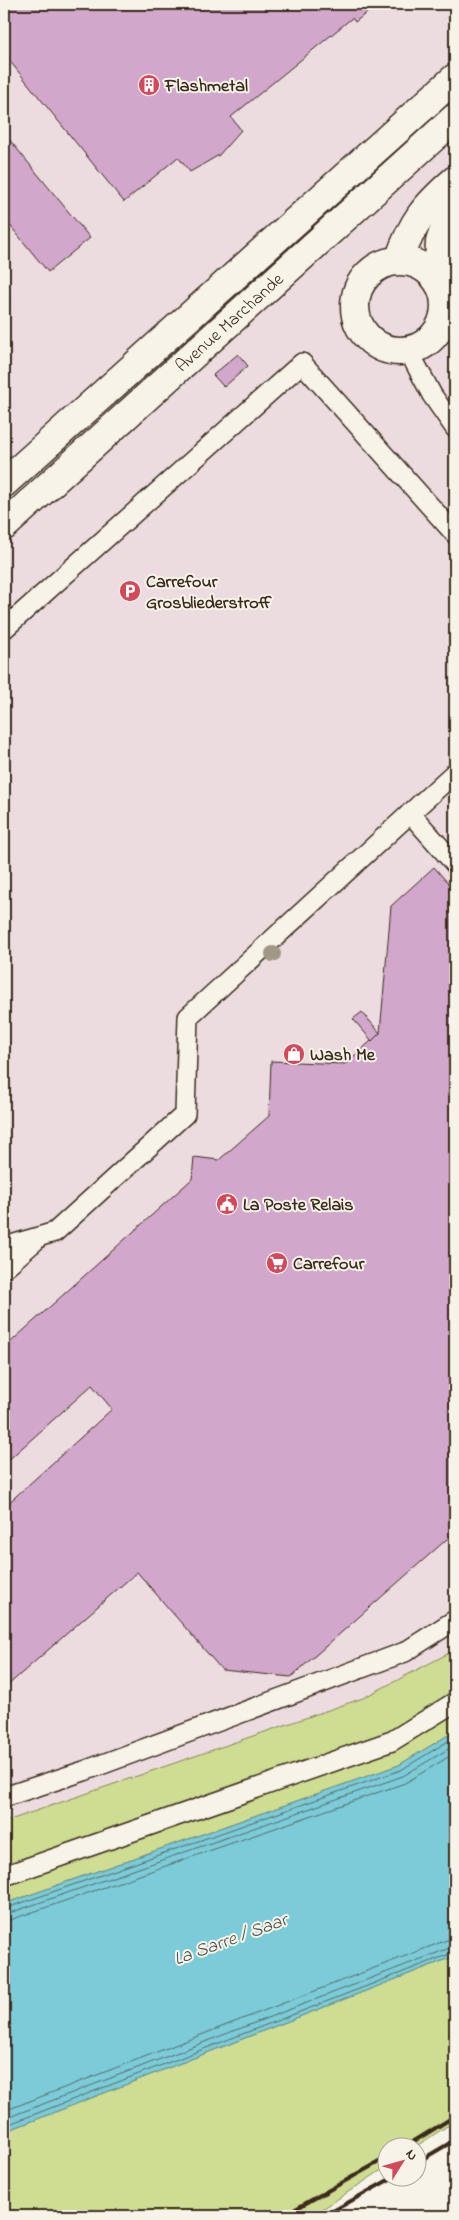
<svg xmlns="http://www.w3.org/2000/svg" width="459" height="2220" viewBox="0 0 459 2220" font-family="'Indie Flower',sans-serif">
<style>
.built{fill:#ecdce0}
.green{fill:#cedd91;stroke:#848458}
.water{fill:#7ccbd8;stroke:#628b8e}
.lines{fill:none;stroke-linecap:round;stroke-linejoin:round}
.shore{stroke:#556a68;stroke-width:1}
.building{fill:#d2a7cc;stroke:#3b2a1e}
.service-casing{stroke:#3b2a1e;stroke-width:22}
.minor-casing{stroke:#3b2a1e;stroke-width:31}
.primary-casing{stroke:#3b2a1e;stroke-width:31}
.service{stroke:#f7f3e8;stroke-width:19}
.minor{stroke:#f7f3e8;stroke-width:28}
.primary{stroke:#f7f3e8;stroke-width:28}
.rail{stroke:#3b2a1e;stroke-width:4}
.tree{fill:#a09886}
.labels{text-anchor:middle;stroke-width:4;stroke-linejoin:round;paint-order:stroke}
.poi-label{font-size:18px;font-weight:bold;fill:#3b2a1e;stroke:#f7f3e8;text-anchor:start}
.street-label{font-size:18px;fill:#3b2a1e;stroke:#f7f3e8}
.water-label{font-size:19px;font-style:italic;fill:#4b524c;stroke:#f7f3e8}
</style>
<rect width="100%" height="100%" fill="#f7f3e8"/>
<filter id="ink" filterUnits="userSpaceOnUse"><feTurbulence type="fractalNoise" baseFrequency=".02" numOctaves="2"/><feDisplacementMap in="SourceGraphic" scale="10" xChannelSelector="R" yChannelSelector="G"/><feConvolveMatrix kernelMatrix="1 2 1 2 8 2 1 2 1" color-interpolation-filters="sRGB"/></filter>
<g filter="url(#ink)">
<polygon class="built" points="4,4 455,4 455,1650 363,1698 4,1822"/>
<g class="green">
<polygon points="455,1650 455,1731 399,1765 4,1904 4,1822 363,1698"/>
<polygon points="455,1956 455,2121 415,2147 386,2148 386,2167 312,2216 4,2216 4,2132"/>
</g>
<polygon class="water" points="455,1731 455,1956 4,2132 4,1904 399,1765"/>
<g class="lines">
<g class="shore">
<polyline points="4,1909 401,1770 455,1737"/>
<polyline points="4,1915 403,1776 455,1745"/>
<polyline points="4,1922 405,1783 455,1753"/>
<polyline points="4,2111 447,1940 455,1938"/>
<polyline points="4,2119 455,1946"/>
<polyline points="4,2126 455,1952"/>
</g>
</g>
<g class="building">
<polygon points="4,4 378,4 355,22 352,18 231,117 241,130 219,155 190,172 178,157 124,202 4,54"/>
<polygon points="4,133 90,238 48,272 4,218"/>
<polygon points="4,296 10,303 4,308"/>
<polygon points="238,354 248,366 224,387 213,375"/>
<polygon points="434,867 455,891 455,1532 291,1677 222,1670 137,1572 7,1686 4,1682 4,1507 112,1409 92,1385 4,1464 4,1348 192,1179 194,1157 219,1160 269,1116 271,1061 345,1064 380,1033 391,906"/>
<polygon points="362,1012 380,1033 372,1041 353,1019"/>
</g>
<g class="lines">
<g class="service-casing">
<g id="service">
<polyline points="408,350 432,395 455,428"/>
<polyline points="4,629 302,363 455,534"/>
<polyline points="410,813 455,864"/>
<polyline points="4,1247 55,1232 185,1114 188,1017 453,774 455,777"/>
<polyline points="4,1268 35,1241"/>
<polyline points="4,1797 84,1771 405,1652 455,1620"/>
<polyline points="4,1876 392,1741 455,1702"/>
</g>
</g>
<g class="minor-casing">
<g id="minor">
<path d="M 399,260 C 413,221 424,207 455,180"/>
<circle cx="400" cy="306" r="45"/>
<polyline points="438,282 440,242 455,196"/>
</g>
</g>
<g class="primary-casing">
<g id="primary">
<polyline points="4,483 455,78"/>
<polyline points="4,526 455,118"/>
</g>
</g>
<use href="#service" class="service"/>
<use href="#minor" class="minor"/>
<use href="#primary" class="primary"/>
<g class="rail">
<polyline points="403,2148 455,2116"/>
<polyline points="416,2163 455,2140"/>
<polyline points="283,2216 386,2158"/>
<polyline points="324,2216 392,2178"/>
</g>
</g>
<circle class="tree" cx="273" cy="954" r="8"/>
</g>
<defs>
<g id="building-disc" transform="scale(1.125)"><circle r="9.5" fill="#d1495b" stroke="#f7f3e8"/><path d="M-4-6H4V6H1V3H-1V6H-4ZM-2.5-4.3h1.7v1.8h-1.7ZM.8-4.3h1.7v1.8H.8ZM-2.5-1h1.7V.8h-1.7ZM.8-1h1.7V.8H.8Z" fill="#fff"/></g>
<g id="parking-disc" transform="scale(1.125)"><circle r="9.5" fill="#d1495b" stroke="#f7f3e8"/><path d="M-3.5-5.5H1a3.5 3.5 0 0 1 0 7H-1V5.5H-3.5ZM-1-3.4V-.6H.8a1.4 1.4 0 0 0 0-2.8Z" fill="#fff"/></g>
<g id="shop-disc" transform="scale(1.125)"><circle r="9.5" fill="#d1495b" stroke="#f7f3e8"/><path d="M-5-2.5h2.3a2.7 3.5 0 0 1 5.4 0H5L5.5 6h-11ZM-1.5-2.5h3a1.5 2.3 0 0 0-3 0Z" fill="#fff"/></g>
<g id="civic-disc" transform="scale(1.125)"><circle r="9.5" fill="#d1495b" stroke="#f7f3e8"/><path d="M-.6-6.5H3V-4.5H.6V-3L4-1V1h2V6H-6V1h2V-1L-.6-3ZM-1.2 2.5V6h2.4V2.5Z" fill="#fff"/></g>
<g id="supermarket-disc" transform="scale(1.125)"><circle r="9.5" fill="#d1495b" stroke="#f7f3e8"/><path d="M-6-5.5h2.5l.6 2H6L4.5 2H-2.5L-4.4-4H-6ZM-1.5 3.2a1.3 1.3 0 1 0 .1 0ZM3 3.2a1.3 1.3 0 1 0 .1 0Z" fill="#fff"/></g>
</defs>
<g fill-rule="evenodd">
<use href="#building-disc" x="149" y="85"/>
<use href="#parking-disc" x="130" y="591"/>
<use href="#shop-disc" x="294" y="1054"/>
<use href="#civic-disc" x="227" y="1204"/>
<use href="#supermarket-disc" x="277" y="1263"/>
</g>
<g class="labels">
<g class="poi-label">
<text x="165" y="91">Flashmetal</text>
<text x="146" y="587">Carrefour<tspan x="146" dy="21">Grosbliederstroff</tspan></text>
<text x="310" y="1060">Wash Me</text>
<text x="243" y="1210">La Poste Relais</text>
<text x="293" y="1269">Carrefour</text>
</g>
<g class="street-label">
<text transform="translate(229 322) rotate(-42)" y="6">Avenue Marchande</text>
</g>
<g class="water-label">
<text transform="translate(230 1938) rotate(-20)" y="7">La Sarre / Saar</text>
</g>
</g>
<rect width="459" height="2220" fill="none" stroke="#f7f3e8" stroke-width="20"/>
<rect x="10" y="10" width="439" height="2200" fill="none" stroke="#3b2a1e" stroke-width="2" filter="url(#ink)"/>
<g transform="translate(402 2162) rotate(53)"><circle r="24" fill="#f7f3e8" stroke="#aca397"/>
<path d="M0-4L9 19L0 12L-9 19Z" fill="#d1495b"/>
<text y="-8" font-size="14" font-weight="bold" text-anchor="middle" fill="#3b2a1e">N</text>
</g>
</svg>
